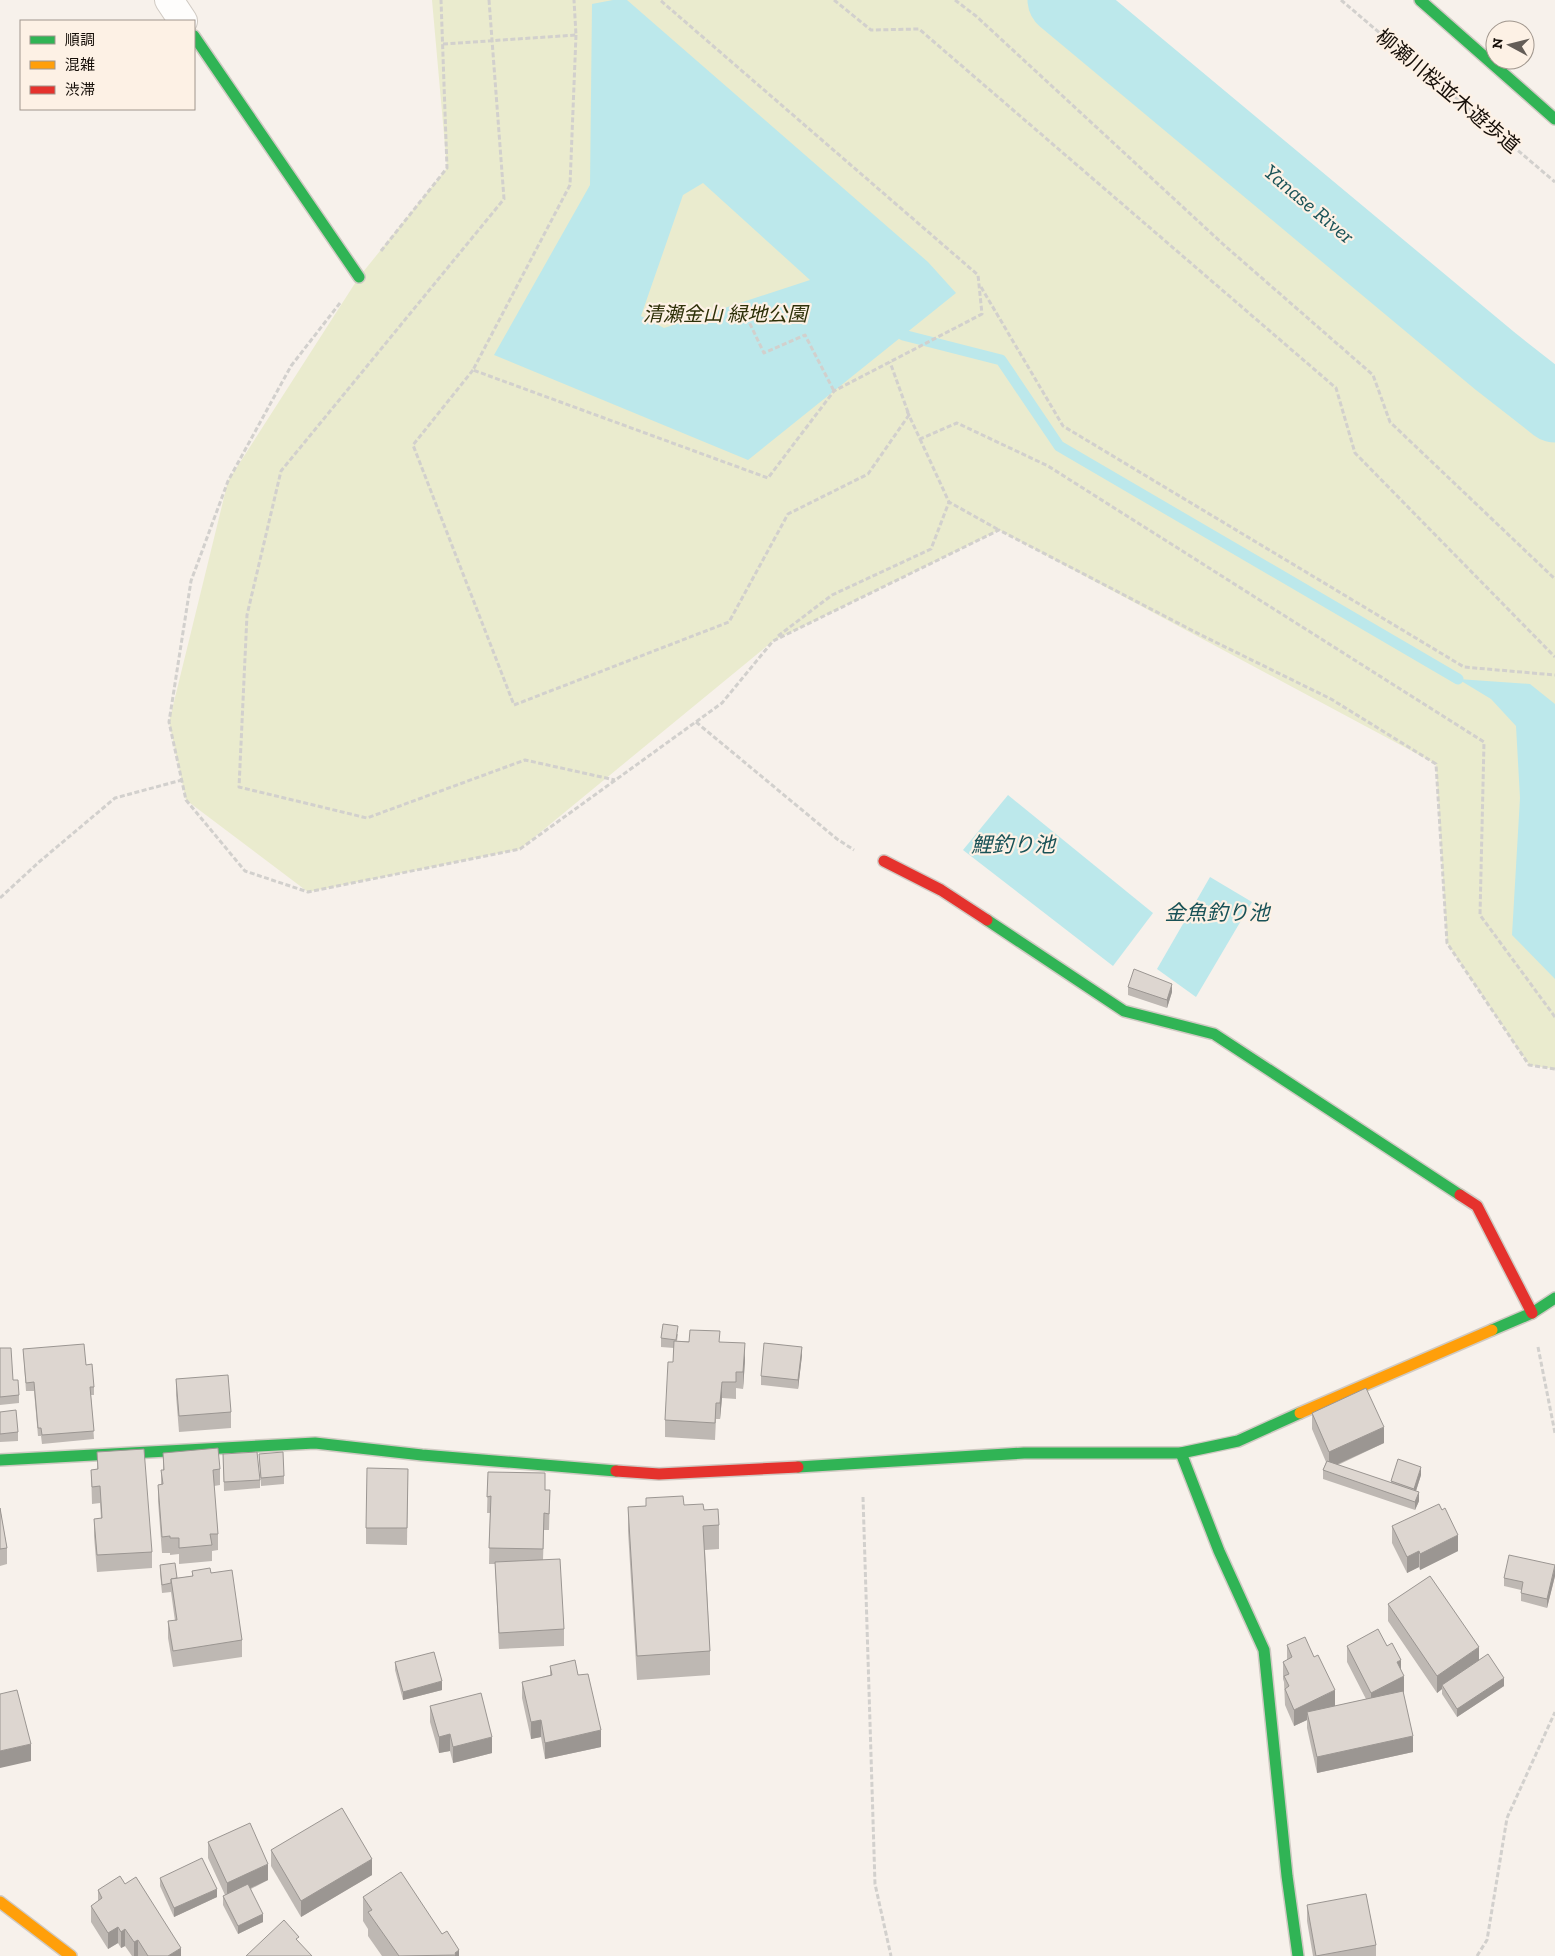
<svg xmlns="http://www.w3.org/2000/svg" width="1555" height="1956" viewBox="0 0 1555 1956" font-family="'Zilla Slab','Noto Sans JP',serif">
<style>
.green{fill:#eaebce}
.water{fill:#bce8eb;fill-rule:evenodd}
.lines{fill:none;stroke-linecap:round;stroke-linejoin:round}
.stream{stroke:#bce8eb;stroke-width:11}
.river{stroke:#bce8eb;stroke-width:69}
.street-casing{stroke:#d0cac3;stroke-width:30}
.fast-casing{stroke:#d0cac3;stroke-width:14}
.slow-casing{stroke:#d0cac3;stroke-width:14}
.jam-casing{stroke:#d0cac3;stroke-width:14}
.path{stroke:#d2d0cd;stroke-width:3;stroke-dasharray:5 2.5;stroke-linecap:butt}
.street{stroke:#fefdfc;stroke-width:28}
.fast{stroke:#30b455;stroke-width:11}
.slow{stroke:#ff9f0a;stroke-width:11}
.jam{stroke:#e5322d;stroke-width:11}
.wall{fill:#beb8b3}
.shaded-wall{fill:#9b9692}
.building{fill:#ddd6d0;stroke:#9b9692}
.labels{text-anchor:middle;stroke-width:4.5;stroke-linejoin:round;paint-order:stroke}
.street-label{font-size:20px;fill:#150e08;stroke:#fdf1e5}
.park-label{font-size:20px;font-style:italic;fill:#2e3109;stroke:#fdf1e5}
.water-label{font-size:21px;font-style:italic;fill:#195257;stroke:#fdf1e5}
</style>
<rect width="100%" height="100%" fill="#f7f1eb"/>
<polygon class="green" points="432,0 1075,0 1555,404 1555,1069 1529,1065 1447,943 1436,764 999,530 773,641 520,849 308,892 186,800 169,722 228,481 359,277 447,168"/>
<g class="water">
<path d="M 613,0 L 627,0 L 928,262 L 956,293 L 748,460 L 494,355 L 590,185 L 592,4 ZM 703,183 L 810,280 L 664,328 L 641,316 L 683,195 Z"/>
<polygon points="1458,679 1530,684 1555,704 1555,979 1512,935 1520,798 1516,726 1491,699"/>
<polygon points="1008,795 1153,913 1113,966 963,850"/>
<polygon points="1210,877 1252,902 1196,997 1157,969"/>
</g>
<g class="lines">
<polyline class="stream" points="903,335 1001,360 1059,446 1458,679"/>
<polyline class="river" points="1062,0 1495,361 1555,408"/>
<g class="street-casing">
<polyline id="street" points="169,0 183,21"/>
</g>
<g class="fast-casing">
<g id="fast">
<polyline points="1420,0 1555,119"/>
<polyline points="194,36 359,277"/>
<polyline points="987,920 1124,1011 1214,1034 1460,1195"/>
<polyline points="1492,1330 1532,1313 1555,1298"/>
<polyline points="1181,1453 1219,1551 1264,1650 1287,1876 1298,1956"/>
<polyline points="0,1460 315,1443 422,1455 616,1471"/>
<polyline points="798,1467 1024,1453 1181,1453 1238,1441 1300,1413"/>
</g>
</g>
<g class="slow-casing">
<g id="slow">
<polyline points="1300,1413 1492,1330"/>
<polyline points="0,1902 71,1956"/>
</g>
</g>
<g class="jam-casing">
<g id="jam">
<polyline points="884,861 941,890 987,920"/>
<polyline points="1460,1195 1477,1206 1532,1313"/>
<polyline points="616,1471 659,1474 798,1467"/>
</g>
</g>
<g class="path">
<polyline points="489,0 504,199 281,471 247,615 239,787 367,818 525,760 615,780"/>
<polyline points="834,0 871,30 919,29 1336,388 1355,453 1555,657"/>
<polyline points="955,0 976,16 1224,245 1373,375 1390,422 1555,579"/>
<polyline points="1341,0 1555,182"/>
<polyline points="576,35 570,185 473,370 768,478 834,391 982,314 978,275 660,0"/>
<polyline points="443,44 576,35 574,0"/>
<polyline points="381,251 447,168 441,0"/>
<polyline points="981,287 1063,426 1464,667 1555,675"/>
<polyline points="340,303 291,366 228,481 191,581 169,722 186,800 245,871 308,892 520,849 722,703 773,641 999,530 1201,635 1331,699 1436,764 1447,943 1529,1065 1555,1069"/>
<polyline points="740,303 764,353 805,335 834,391"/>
<polyline points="473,370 413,445 514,705 729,622 788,514 868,474 909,415 890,362"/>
<polyline points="907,411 920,439 957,423 1048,466 1484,742 1480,915 1555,1017"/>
<polyline points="920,439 949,502 999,530"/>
<polyline points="778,636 832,595 931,549 949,502"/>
<polyline points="696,722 837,839 854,850"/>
<polyline points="0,898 39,862 115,798 182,780"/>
<polyline points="1538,1347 1555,1433"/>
<polyline points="863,1497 875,1884 891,1956"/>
<polyline points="1477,1956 1487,1940 1507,1818 1555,1712"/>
</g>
<use href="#street" class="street"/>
<use href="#fast" class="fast"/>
<use href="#slow" class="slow"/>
<use href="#jam" class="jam"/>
</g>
<g class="wall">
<polygon points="1128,987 1172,992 1167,1008 1128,995"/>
<polygon points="678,1334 677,1341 720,1342 745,1360 743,1389 736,1388 736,1399 722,1398 720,1419 716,1419 715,1440 665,1437 665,1420 673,1362 674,1348 661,1347 661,1338"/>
<polygon points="0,1348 19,1395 19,1403 0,1405"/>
<polygon points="23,1349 86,1365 94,1387 94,1395 91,1395 94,1439 42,1444 41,1436 38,1436 34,1391 26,1391"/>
<polygon points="802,1355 798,1389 761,1385 761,1376"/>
<polygon points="176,1379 231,1412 231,1428 179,1432 176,1395"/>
<polygon points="0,1412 18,1432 18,1441 0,1442"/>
<polygon points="1312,1413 1384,1443 1338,1465 1391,1483 1391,1481 1421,1475 1416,1491 1419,1501 1415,1510 1323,1479 1323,1470 1326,1462 1312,1429"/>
<polygon points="97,1452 152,1552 152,1568 97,1572 94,1536 94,1519 101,1519 100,1503 92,1504 91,1470 97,1469"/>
<polygon points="163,1453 220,1469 220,1485 214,1486 218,1534 218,1550 212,1551 212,1561 179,1564 179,1554 170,1555 170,1553 162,1553 158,1501 158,1485 161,1484 161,1470 163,1470"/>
<polygon points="223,1454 260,1480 260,1488 224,1491"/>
<polygon points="259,1454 284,1476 284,1484 261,1486"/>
<polygon points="408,1469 407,1545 366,1544 366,1528"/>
<polygon points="488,1472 545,1490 550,1490 549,1530 544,1530 543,1560 564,1629 564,1646 499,1649 495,1564 489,1564 490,1513 487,1513"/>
<polygon points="684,1505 704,1510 719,1525 719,1549 705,1550 710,1651 710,1675 637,1680 628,1531 628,1507"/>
<polygon points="0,1508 7,1548 7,1564 0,1566"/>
<polygon points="1442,1510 1458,1551 1420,1570 1419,1567 1407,1573 1392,1543 1392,1526"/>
<polygon points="160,1565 177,1578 192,1576 192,1571 211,1573 242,1640 242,1657 173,1667 168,1638 168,1621 175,1621 171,1592 162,1593 160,1573"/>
<polygon points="1555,1565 1555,1576 1547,1608 1521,1601 1521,1590 1504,1586 1504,1578"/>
<polygon points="1388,1604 1479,1661 1504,1686 1457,1717 1442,1694 1442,1689 1437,1693 1388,1621"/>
<polygon points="1287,1645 1335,1706 1366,1699 1347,1662 1347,1646 1387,1646 1401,1669 1404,1692 1403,1693 1413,1752 1317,1773 1307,1728 1307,1720 1294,1726 1285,1705 1284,1682 1283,1679 1283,1662 1287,1660"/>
<polygon points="395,1662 442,1690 403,1700 395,1670"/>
<polygon points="550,1666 578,1675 601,1747 545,1759 541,1737 531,1739 522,1698 522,1682 550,1675"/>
<polygon points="430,1706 492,1753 453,1763 450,1751 439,1753 430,1722"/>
<polygon points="208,1842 268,1880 251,1889 263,1922 238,1934 223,1905 223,1896 225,1895 208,1858"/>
<polygon points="271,1850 372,1875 301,1917 271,1866"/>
<polygon points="160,1878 217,1897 174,1917 160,1886"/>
<polygon points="125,1884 181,1956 132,1956 125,1946 121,1948 118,1943 108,1949 91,1922 91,1906 98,1901 98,1890"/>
<polygon points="363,1897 442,1934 459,1956 382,1956 368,1936 368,1929 363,1921"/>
<polygon points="1307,1905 1376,1945 1376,1956 1313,1956 1307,1921"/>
</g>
<g class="shaded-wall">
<polygon points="1172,984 1172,992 1167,1008 1167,1000"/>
<polygon points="745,1343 745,1360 743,1389 743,1372"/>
<polygon points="802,1347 802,1355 798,1389 798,1380"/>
<polygon points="722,1382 722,1398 720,1419 720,1403"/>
<polygon points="1384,1427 1384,1443 1329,1468 1329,1452"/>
<polygon points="1421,1467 1421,1475 1414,1497 1414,1489"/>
<polygon points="1419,1492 1419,1501 1415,1510 1415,1502"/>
<polygon points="1458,1535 1458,1551 1420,1570 1420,1554"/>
<polygon points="1419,1551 1419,1567 1407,1573 1407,1557"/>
<polygon points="1555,1567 1555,1576 1547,1608 1547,1599"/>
<polygon points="1479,1647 1479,1664 1442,1685 1442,1689 1437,1693 1437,1676"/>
<polygon points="1401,1660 1401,1677 1397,1662"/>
<polygon points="1404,1676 1404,1692 1371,1710 1371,1693"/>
<polygon points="1504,1678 1504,1686 1457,1717 1457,1709"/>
<polygon points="442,1681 442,1690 403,1700 403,1692"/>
<polygon points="1335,1690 1335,1707 1307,1712 1307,1720 1294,1726 1294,1710"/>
<polygon points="541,1720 541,1737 531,1739 531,1722"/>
<polygon points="601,1730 601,1747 545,1759 545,1743"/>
<polygon points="450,1734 450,1751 439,1753 439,1737"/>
<polygon points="1413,1736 1413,1752 1317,1773 1317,1757"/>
<polygon points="492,1737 492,1753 453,1763 453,1747"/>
<polygon points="31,1744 31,1761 0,1768 0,1751"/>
<polygon points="372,1859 372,1875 301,1917 301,1901"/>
<polygon points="268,1864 268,1880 227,1899 227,1883"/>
<polygon points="217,1889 217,1897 174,1917 174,1908"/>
<polygon points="263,1914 263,1922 238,1934 238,1926"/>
<polygon points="118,1927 118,1943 108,1949 108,1933"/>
<polygon points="125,1929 125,1946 121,1948 121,1932"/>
<polygon points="138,1940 138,1956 134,1956 134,1942"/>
<polygon points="181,1948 181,1956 168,1956"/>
<polygon points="459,1950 459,1956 455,1956 455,1953"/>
</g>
<g class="building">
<polygon points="1134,969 1172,984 1167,1000 1128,987"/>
<polygon points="663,1324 678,1326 676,1340 661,1338"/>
<polygon points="690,1330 720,1331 719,1342 745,1343 743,1372 736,1372 736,1382 722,1382 720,1403 716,1403 715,1423 665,1420 668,1362 673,1362 674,1341 689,1342"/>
<polygon points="764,1343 802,1347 798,1380 761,1376"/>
<polygon points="84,1344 86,1365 92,1364 94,1387 90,1387 94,1431 42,1435 41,1428 38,1428 34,1382 26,1383 23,1349"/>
<polygon points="0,1348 11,1348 13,1380 18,1380 19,1395 0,1397"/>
<polygon points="228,1375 231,1412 179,1416 176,1379"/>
<polygon points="1366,1388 1384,1427 1329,1452 1312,1413"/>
<polygon points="16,1410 18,1432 0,1434 0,1412"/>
<polygon points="218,1448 220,1469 213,1470 218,1534 210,1534 212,1545 179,1548 179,1538 170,1538 170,1536 162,1537 158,1485 163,1484 161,1470 164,1470 163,1453"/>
<polygon points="144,1449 152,1552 97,1555 94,1519 102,1518 100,1486 92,1487 91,1470 98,1469 97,1452"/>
<polygon points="257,1452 260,1480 224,1482 223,1454"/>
<polygon points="283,1452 284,1476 261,1478 259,1454"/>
<polygon points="1398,1459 1421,1467 1414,1489 1391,1481"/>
<polygon points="1327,1461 1419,1492 1415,1502 1323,1470"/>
<polygon points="367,1468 408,1469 407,1528 366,1528"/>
<polygon points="488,1472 545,1473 545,1490 550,1490 549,1514 544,1513 543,1549 489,1548 491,1496 487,1497"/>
<polygon points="683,1496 684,1505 703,1504 704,1510 718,1509 719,1525 703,1526 710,1651 637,1656 628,1507 646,1506 646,1498"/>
<polygon points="1439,1504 1442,1510 1445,1508 1458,1535 1420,1554 1419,1551 1407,1557 1392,1526"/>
<polygon points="0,1508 7,1548 0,1549"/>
<polygon points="1509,1555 1555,1565 1547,1599 1521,1593 1523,1582 1504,1578"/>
<polygon points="560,1559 564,1629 499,1633 495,1562"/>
<polygon points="175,1563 177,1578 171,1579 171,1583 162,1585 160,1565"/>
<polygon points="210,1568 211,1573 232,1570 242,1640 173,1651 168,1621 177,1620 171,1579 193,1576 192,1571"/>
<polygon points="1430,1576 1479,1647 1437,1676 1388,1604"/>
<polygon points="1378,1629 1387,1646 1392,1643 1401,1660 1397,1662 1404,1676 1371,1693 1347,1646"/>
<polygon points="1305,1637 1314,1657 1318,1655 1335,1690 1294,1710 1285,1689 1289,1686 1284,1676 1289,1674 1283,1662 1292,1657 1287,1645"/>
<polygon points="434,1652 442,1681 403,1692 395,1662"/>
<polygon points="1488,1654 1504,1678 1457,1709 1442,1685"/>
<polygon points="575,1660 578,1675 588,1674 601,1730 545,1743 541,1720 531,1722 522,1682 552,1675 550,1666"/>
<polygon points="17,1690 31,1744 0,1751 0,1694"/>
<polygon points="1403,1691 1413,1736 1317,1757 1307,1712"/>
<polygon points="481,1693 492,1737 453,1747 450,1734 439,1737 430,1706"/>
<polygon points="342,1808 372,1859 301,1901 271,1850"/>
<polygon points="250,1823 268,1864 227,1883 208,1842"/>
<polygon points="202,1858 217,1889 174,1908 160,1878"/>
<polygon points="401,1872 442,1934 447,1931 459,1950 455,1953 456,1955 399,1956 368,1912 372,1910 363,1897"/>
<polygon points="120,1876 125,1884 136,1877 181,1948 168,1956 148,1956 138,1940 134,1942 125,1929 121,1932 118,1927 108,1933 91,1906 102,1898 98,1890"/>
<polygon points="248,1884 263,1914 238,1926 223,1896"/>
<polygon points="1366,1894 1376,1945 1316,1956 1307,1905"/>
<polygon points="284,1920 299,1937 296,1939 312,1956 246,1956"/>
</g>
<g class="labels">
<g class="street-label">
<text transform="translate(1448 91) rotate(40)" y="7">柳瀬川桜並木遊歩道</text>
</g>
<g class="park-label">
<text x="725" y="321">清瀬金山 緑地公園</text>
</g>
<g class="water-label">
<text transform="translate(1309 204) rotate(40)" y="7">Yanase River</text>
<text x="1013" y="852">鯉釣り池</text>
<text x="1217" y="920">金魚釣り池</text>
</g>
</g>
<rect x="20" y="20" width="175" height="90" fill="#fdf1e5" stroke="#a0968d"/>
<rect x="30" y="36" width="25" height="8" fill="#30b455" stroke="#a0968d"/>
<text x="65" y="45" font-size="15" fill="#150e08">順調</text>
<rect x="30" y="61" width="25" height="8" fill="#ff9f0a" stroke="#a0968d"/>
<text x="65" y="70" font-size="15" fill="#150e08">混雑</text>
<rect x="30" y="86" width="25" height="8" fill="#e5322d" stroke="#a0968d"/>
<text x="65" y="95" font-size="15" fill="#150e08">渋滞</text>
<g transform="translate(1510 45) rotate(277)"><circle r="24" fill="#fdf1e5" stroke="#a0968d"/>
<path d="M0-4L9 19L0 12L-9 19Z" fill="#645d57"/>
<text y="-8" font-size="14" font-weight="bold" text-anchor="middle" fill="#150e08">N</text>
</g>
</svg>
